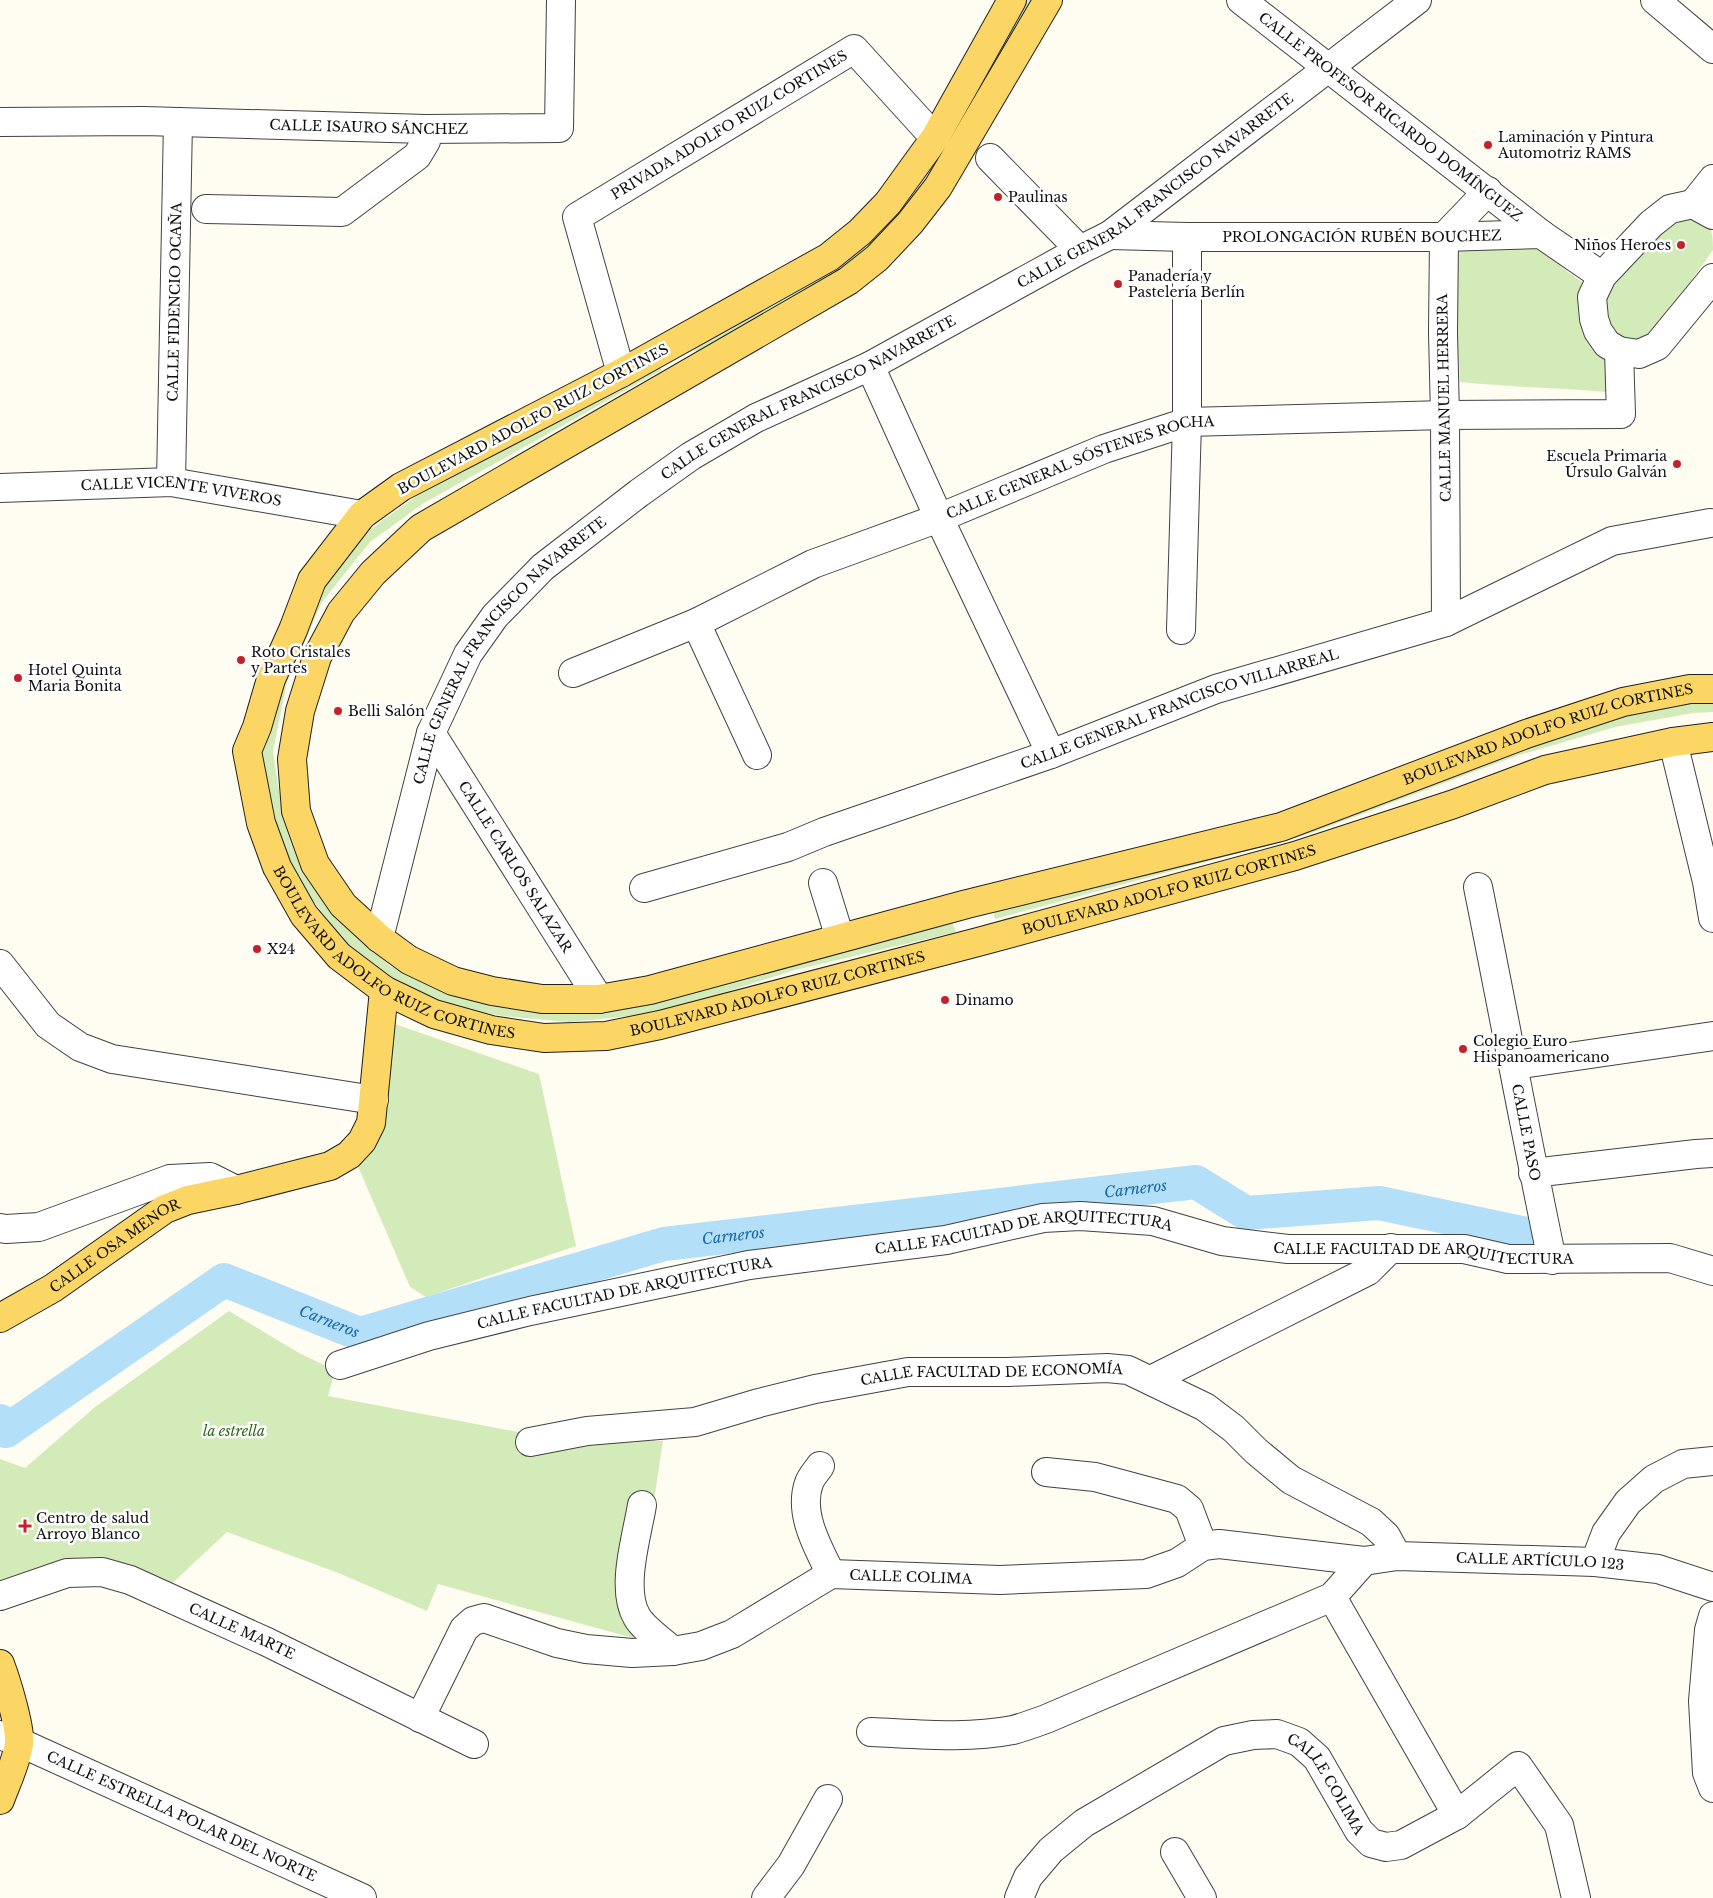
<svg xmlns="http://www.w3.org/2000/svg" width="1713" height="1898" viewBox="0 0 1713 1898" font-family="'Libre Baskerville',serif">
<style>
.green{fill:#d3ebb9}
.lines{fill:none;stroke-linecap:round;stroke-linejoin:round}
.river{stroke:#b4dff8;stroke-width:34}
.minor-casing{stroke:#424242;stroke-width:30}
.major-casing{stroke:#202020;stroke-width:30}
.minor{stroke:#fff;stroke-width:28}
.major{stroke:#fcd664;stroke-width:28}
.poi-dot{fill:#c4222b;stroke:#fff;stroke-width:2}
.labels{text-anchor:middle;stroke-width:5;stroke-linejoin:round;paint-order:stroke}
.street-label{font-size:14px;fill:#0f0f0f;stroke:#fff}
.poi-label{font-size:14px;fill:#0f0f0f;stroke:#fff;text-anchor:start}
.park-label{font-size:14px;font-style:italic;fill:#2d691d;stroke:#fff}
.water-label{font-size:15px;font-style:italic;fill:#1466a5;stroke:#fff}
</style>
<rect width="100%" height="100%" fill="#fffcf1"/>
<g class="green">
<polygon points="1022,0 1032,0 944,155 884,229 847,266 696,352 691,343 841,259"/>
<path d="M 1689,215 C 1710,226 1713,225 1713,250 L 1644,347 L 1611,338 L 1601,305 L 1613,286 L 1662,228 Z"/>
<path d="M 1500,246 L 1539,247 L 1568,272 L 1589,287 L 1608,352 L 1607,392 C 1558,388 1509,387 1460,382 L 1459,362 L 1455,339 L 1450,253 Z"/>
<polygon points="656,360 662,370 424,503 370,542 322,602 287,682 273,751 283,818 305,870 354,933 390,966 451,995 505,1005 568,1012 656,1003 793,960 951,920 956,932 795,970 660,1013 569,1022 503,1016 448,1006 385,976 345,942 295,877 271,820 262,751 279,679 314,597 361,536 418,495"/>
<polygon points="1713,703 1713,712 1693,713 1615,727 1516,756 1309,834 995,919 992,908 1611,718 1690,704"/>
<polygon points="392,1023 539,1074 576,1246 426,1297 410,1287 357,1164 370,1154 380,1133 388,1106 388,1072"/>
<polygon points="229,1311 299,1353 335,1370 328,1396 550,1438 663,1441 633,1638 438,1584 427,1611 336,1572 227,1532 166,1589 107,1564 0,1595 0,1459 25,1468 95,1407"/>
</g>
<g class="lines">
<path class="river" id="s1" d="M 0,1421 L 6,1431 L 224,1280 L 360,1334 L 664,1244 L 1196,1182 L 1246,1213 L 1379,1203 L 1527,1234"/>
<g class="minor-casing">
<g id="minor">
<path id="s2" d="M 1241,0 L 1541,234"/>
<polyline points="1655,0 1713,49"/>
<path id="s3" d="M 0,122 L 144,121 L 426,129 L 559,128 L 561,0"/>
<polyline points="990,158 1080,250"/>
<polyline points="1693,204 1713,179"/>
<polyline points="206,209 342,212 417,156 426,141 426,129"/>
<polyline points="1713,215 1693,204 1670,209 1651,224 1602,276 1592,297 1594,319 1598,331 1607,344 1619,351 1639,354 1657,346 1713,278"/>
<path id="s4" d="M 1110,235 L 1187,237 L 1444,237 L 1541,234 L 1602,276"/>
<polyline points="870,366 939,518 1051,754"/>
<path id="s5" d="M 621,373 L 577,217 L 854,49 L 935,138"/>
<path id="s6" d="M 171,482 L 178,122"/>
<path id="s7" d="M 0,488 L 171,482 L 362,515"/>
<polyline points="1446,622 1445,415 1443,333 1444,237 1488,191"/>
<polyline points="696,623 757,755"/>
<polyline points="1181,630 1187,422 1187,237"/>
<path id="s8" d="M 573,673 L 696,623 L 813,564 L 939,518 L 1104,449 L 1187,422 L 1445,415 L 1621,414 L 1619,351"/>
<path id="s9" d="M 431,733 L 599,999"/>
<polyline points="1673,742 1707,882 1713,918"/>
<polyline points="823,883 840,938"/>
<path id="s10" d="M 1478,887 C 1503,1011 1526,1136 1552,1260"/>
<path id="s11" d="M 644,888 L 788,847 L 824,832 L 1051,754 L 1216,689 L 1446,622 L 1612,541 L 1710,523"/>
<path id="s12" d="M 379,938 L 431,733 L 468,654 L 495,616 L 543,567 L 639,493 L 691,456 L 756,418 L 870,366 L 1080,250 L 1110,235 L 1417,0"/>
<polyline points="0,964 48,1025 80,1047 112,1059 374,1100"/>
<polyline points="1514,1065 1713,1036"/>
<polyline points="1533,1173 1696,1154 1713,1153"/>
<polyline points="0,1228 6,1229 39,1227 170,1179 210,1177 236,1190"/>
<path id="s13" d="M 340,1365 L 429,1336 L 530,1311 L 749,1265 L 946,1240 L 1043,1218 L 1080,1216 L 1153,1221 L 1222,1241 L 1288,1249 L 1464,1249 L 1508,1259 L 1670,1258 L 1713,1271"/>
<polyline points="1151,1380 1368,1271 1391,1248"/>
<path id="s14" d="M 530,1442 L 587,1431 L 695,1422 L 759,1403 L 815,1389 L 908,1372 L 1008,1372 L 1107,1368 L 1128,1370 L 1205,1407 L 1234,1429 L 1256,1451 L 1291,1480 L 1371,1522 L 1386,1536 L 1397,1556"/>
<path d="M 820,1466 C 816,1472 811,1477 809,1483 C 798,1513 818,1548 831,1574"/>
<polyline points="1046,1472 1095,1477 1177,1499 1189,1509 1203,1546"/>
<path d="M 642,1505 C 637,1536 620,1589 637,1617 C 643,1628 663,1642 673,1651"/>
<polyline points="1595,1562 1606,1533 1628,1502 1654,1479 1683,1464 1713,1461"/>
<path id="s15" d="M 0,1596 L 67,1573 L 102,1572 L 130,1580 L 267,1642 L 474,1744"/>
<polyline points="1332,1597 1457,1815"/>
<polyline points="1713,1616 1709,1630 1703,1701 1707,1773 1713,1788"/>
<path id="s16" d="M 420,1718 L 464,1629 L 473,1621 L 484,1618 L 557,1643 L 586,1649 L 632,1653 L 673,1651 L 701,1646 L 732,1634 L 831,1574 L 1000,1580 L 1146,1574 L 1177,1563 L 1203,1546 L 1219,1544 L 1364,1561 L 1397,1556 L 1595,1562 L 1658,1569 L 1713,1587"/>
<path d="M 871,1732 C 918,1734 966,1739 1013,1730 C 1024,1727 1035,1723 1046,1719 L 1332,1597 L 1364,1561"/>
<path id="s17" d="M 0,1735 L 19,1742 L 362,1898"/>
<polyline points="1175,1852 1202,1898"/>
<polyline points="766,1898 791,1865 828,1799"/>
<path id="s18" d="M 1019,1898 L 1028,1877 L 1051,1850 L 1084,1823 L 1224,1741 L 1253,1735 L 1277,1734 L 1299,1742 L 1317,1758 L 1359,1831 L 1371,1843 L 1386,1847 L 1401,1845 L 1457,1815 L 1518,1766 L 1559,1825 L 1576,1898"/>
</g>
</g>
<g class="major-casing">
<g id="major">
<path id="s19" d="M 1012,0 L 935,138 L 888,203 L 860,232 L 829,257 L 621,373 L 401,487 L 362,515 L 312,580 L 293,630 L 271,679 L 257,727 L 247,751 L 261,823 L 277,867 L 304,915 L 339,956 L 384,990 L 434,1014 L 491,1030 L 544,1038 L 606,1036 L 660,1025 L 978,942 L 1295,856 L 1454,804 L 1545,770 L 1673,742 L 1713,737"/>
<path id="s20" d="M 1048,0 L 938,187 L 910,223 L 877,258 L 848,281 L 421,528 L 373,573 L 341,612 L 317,657 L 300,711 L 292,759 L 296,811 L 315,864 L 343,905 L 379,938 L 409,960 L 453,981 L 492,991 L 542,999 L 599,999 L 650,990 L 967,904 L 1281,827 L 1526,734 L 1623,702 L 1690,689 L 1713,689"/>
<path id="s21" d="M 0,1318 L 53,1288 L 165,1209 L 188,1200 L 236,1190 L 330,1166 L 349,1155 L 362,1141 L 371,1123 L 384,990"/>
<path d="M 0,1664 C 6,1680 21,1728 19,1744 C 16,1763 7,1781 0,1800"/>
</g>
</g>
<use href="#minor" class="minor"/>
<use href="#major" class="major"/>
</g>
<g class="poi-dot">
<circle cx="1488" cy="145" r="5"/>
<circle cx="998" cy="197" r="5"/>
<circle cx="1681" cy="245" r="5"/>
<circle cx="1118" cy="284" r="5"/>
<circle cx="1677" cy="464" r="5"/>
<circle cx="241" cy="660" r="5"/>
<circle cx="18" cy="678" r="5"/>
<circle cx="338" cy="711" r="5"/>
<circle cx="257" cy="949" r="5"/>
<circle cx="945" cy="1000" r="5"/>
<circle cx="1463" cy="1049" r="5"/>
<path d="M22.5 1518.5h5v5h5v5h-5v5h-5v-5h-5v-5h5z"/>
</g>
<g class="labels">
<g class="street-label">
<text dy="5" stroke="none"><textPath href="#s2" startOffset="190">CALLE PROFESOR RICARDO DOMÍNGUEZ</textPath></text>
<text dy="5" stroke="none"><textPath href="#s5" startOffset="340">PRIVADA ADOLFO RUIZ CORTINES</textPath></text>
<text dy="5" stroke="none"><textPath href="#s3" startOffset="369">CALLE ISAURO SÁNCHEZ</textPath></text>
<text dy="5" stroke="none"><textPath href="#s12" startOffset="1135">CALLE GENERAL FRANCISCO NAVARRETE</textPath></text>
<text dy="5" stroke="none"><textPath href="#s4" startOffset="252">PROLONGACIÓN RUBÉN BOUCHEZ</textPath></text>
<text dy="5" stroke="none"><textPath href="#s6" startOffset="180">CALLE FIDENCIO OCAÑA</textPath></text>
<text dy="5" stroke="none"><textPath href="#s12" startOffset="730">CALLE GENERAL FRANCISCO NAVARRETE</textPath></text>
<text transform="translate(1444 398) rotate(-91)" y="5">CALLE MANUEL HERRERA</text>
<text transform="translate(533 419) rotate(-28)" y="5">BOULEVARD ADOLFO RUIZ CORTINES</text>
<text dy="5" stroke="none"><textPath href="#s8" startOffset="549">CALLE GENERAL SÓSTENES ROCHA</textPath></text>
<text dy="5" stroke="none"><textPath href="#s7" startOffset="182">CALLE VICENTE VIVEROS</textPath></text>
<text dy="5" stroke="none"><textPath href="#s12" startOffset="325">CALLE GENERAL FRANCISCO NAVARRETE</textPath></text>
<text dy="5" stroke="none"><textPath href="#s11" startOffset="565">CALLE GENERAL FRANCISCO VILLARREAL</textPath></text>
<text dy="5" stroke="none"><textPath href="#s20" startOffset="2541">BOULEVARD ADOLFO RUIZ CORTINES</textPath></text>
<text dy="5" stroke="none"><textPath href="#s9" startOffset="158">CALLE CARLOS SALAZAR</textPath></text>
<text dy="5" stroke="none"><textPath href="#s19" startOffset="2215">BOULEVARD ADOLFO RUIZ CORTINES</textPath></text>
<text dy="5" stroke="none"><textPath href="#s19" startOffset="1390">BOULEVARD ADOLFO RUIZ CORTINES</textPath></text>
<text dy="5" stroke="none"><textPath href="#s19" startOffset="1810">BOULEVARD ADOLFO RUIZ CORTINES</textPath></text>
<text dy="5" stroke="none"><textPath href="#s10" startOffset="250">CALLE PASO</textPath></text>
<text dy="5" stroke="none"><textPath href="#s13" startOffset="699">CALLE FACULTAD DE ARQUITECTURA</textPath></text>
<text dy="5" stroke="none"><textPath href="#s21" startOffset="136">CALLE OSA MENOR</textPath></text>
<text dy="5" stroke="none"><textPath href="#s13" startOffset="1104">CALLE FACULTAD DE ARQUITECTURA</textPath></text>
<text dy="5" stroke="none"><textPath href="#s13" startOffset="294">CALLE FACULTAD DE ARQUITECTURA</textPath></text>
<text dy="5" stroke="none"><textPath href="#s14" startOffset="469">CALLE FACULTAD DE ECONOMÍA</textPath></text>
<text dy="5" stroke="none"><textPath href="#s16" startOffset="1212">CALLE ARTÍCULO 123</textPath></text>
<text dy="5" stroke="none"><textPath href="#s16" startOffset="574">CALLE COLIMA</textPath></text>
<text dy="5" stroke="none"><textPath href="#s15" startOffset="258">CALLE MARTE</textPath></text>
<text dy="5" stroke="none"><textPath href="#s18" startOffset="390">CALLE COLIMA</textPath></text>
<text dy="5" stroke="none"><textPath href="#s17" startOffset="199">CALLE ESTRELLA POLAR DEL NORTE</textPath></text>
</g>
<g class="poi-label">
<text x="1498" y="142">Laminación y Pintura<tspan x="1498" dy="16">Automotriz RAMS</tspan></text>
<text x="1008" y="202">Paulinas</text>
<text x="1671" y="250" text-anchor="end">Niños Heroes</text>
<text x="1128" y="281">Panadería y<tspan x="1128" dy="16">Pastelería Berlín</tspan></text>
<text x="1667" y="461" text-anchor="end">Escuela Primaria<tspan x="1667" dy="16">Úrsulo Galván</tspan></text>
<text x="251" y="657">Roto Cristales<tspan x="251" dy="16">y Partes</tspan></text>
<text x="28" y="675">Hotel Quinta<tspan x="28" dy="16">Maria Bonita</tspan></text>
<text x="348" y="716">Belli Salón</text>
<text x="267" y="954">X24</text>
<text x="955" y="1005">Dinamo</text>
<text x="1473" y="1046">Colegio Euro<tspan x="1473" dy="16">Hispanoamericano</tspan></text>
<text x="36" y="1523">Centro de salud<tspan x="36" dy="16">Arroyo Blanco</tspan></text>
</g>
<g class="park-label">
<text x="234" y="1436">la estrella</text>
</g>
<g class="water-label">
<text dy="5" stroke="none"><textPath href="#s1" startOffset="1215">Carneros</textPath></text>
<text dy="5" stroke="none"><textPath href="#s1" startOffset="810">Carneros</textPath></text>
<text dy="5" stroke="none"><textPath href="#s1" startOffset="390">Carneros</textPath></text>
</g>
</g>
</svg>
